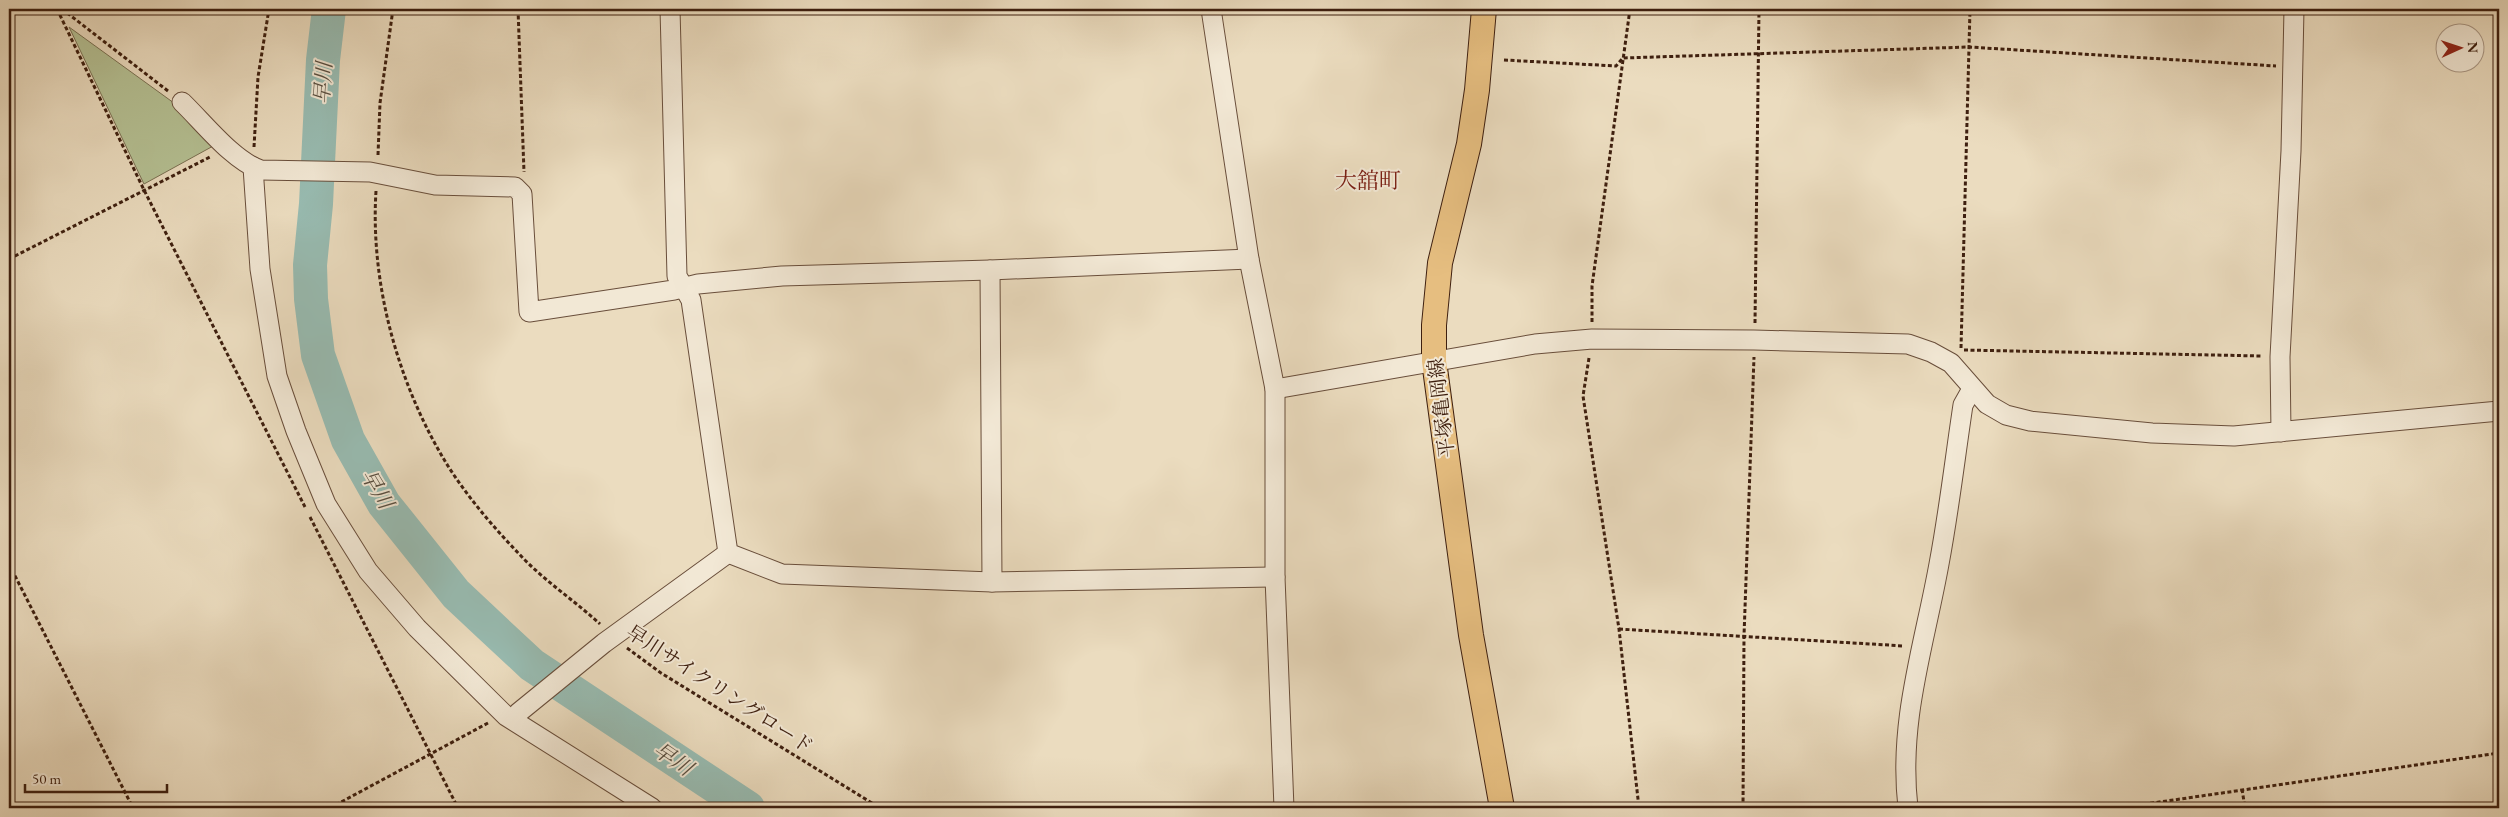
<svg xmlns="http://www.w3.org/2000/svg" width="2508" height="817" viewBox="0 0 2508 817" font-family="'EB Garamond','Noto Serif JP',serif">
<style>
.green{fill:#b5c194;stroke:#7a7052}
.lines{fill:none;stroke-linecap:round;stroke-linejoin:round}
.river{stroke:#98bcb2;stroke-width:34}
.minor-casing{stroke:#694e3b;stroke-width:21}
.major-casing{stroke:#3e1f0f;stroke-width:26}
.path{stroke:#3e1f0f;stroke-width:3;stroke-dasharray:4 2.5;stroke-linecap:butt}
.minor{stroke:#f2e8d5;stroke-width:19}
.major{stroke:#e6be80;stroke-width:24}
.labels{text-anchor:middle;stroke-width:4;stroke-linejoin:round;paint-order:stroke}
.street-label{font-size:20px;fill:#3e1f0f;stroke:#f2e8d5}
.water-label{font-size:21px;font-style:italic;fill:#594e40;stroke:#f2e8d5}
.quarter-label{font-size:22px;fill:#7a1f14;stroke:#f2e8d5}
</style>
<rect width="100%" height="100%" fill="#ebdcbf"/>
<filter id="stains"><feTurbulence type="fractalNoise" baseFrequency=".004" numOctaves="4"/><feColorMatrix values="0 0 0 0 .2 0 0 0 0 .09 0 0 0 0 .02 0 0 0 .5 -.17"/></filter>
<radialGradient id="worn" r=".72"><stop offset=".6" stop-color="#630" stop-opacity="0"/><stop offset="1" stop-color="#630" stop-opacity=".3"/></radialGradient>
<polygon class="green" points="69,27 185,111 215,145 144,184"/>
<g class="lines">
<polyline class="river" points="329,9 323,60 316,204 310,265 311,299 318,355 348,440 384,504 456,594 488,624 532,665 748,808"/>
<g class="minor-casing">
<g id="minor">
<polyline points="670,9 677,276 691,300 728,553 782,574 992,582 1275,577"/>
<polyline points="1211,9 1249,259 1275,389 1275,577 1284,808"/>
<path d="M 182,102 C 202,121 234,162 261,170 L 370,172 L 435,185 L 515,187 L 522,194 L 529,312 L 674,290 L 698,284 L 782,276 L 990,270 L 1249,259"/>
<polyline points="253,167 260,269 277,376 296,431 326,504 368,571 417,628 506,716 652,808"/>
<polyline points="990,270 992,582"/>
<polyline points="1275,389 1535,344 1592,339 1754,340 1908,344 1931,352 1951,363 1987,404 2006,415 2030,421 2152,433 2234,436 2499,411"/>
<polyline points="2281,432 2280,357 2291,151 2294,9"/>
<polyline points="518,713 604,643 728,553"/>
<path d="M 1908,808 C 1898,722 1924,647 1939,564 C 1949,511 1955,458 1963,405 L 1972,389"/>
</g>
</g>
<g class="major-casing">
<polyline id="major" points="1484,9 1477,90 1469,144 1440,263 1434,325 1434,361 1471,635 1502,808"/>
</g>
<g class="path">
<polyline points="57,9 144,190 305,507"/>
<polyline points="62,9 168,91"/>
<polyline points="518,9 524,172"/>
<polyline points="1504,60 1616,66 1623,58 1969,47 2276,66"/>
<polyline points="254,147 258,77 269,9"/>
<polyline points="378,155 380,103 393,9"/>
<path d="M 376,191 C 370,285 399,387 448,466 C 469,499 495,529 522,557 C 546,582 575,601 600,624"/>
<polyline points="9,259 210,157"/>
<polyline points="1592,322 1592,286 1630,9"/>
<polyline points="1755,323 1759,9"/>
<polyline points="1961,348 1970,9"/>
<polyline points="1964,350 2262,356"/>
<polyline points="1589,358 1583,396 1619,629 1639,808"/>
<polyline points="2497,430 2499,449"/>
<polyline points="310,517 458,808"/>
<polyline points="9,564 133,808"/>
<polyline points="1619,629 1904,646"/>
<polyline points="627,648 661,673 880,808"/>
<polyline points="2242,789 2245,808"/>
<polyline points="330,808 488,723"/>
<polyline points="1743,808 1744,636 1754,357"/>
<polyline points="2118,808 2499,753"/>
</g>
<use href="#minor" class="minor"/>
<use href="#major" class="major"/>
</g>
<g class="labels">
<g class="street-label">
<text transform="translate(1441 408) rotate(-97)" y="7">平塚亀岡線</text>
<text transform="translate(720 689) rotate(33)" y="7">早川サイクリングロード</text>
</g>
<g class="water-label">
<text transform="translate(323 83) rotate(-86)" y="7">早川</text>
<text transform="translate(377 489) rotate(59)" y="7">早川</text>
<text transform="translate(673 759) rotate(34)" y="7">早川</text>
</g>
<g class="quarter-label">
<text x="1368" y="188">大舘町</text>
</g>
</g>
<rect width="2508" height="817" fill="none" stroke="#ebdcbf" stroke-width="30"/>
<rect x="10" y="10" width="2488" height="797" fill="none" stroke="#3e1f0f" stroke-width="2.5"/>
<rect x="15" y="15" width="2478" height="787" fill="none" stroke="#3e1f0f"/>
<g transform="translate(2460 48) rotate(87)"><circle r="24" fill="#f2e8d5" stroke="#aa9886"/>
<path d="M0-4L9 19L0 12L-9 19Z" fill="#8f2418"/>
<text y="-8" font-size="14" font-weight="bold" text-anchor="middle" fill="#3e1f0f">N</text>
</g>
<path d="M25 784v8h142v-8" fill="none" stroke="#3e1f0f" stroke-width="2.5"/>
<text x="32" y="784" font-size="15" fill="#3e1f0f" stroke="#f2e8d5" stroke-width="4" paint-order="stroke">50 m</text>
<rect width="100%" height="100%" filter="url(#stains)"/>
<rect width="100%" height="100%" fill="url(#worn)"/>
</svg>
